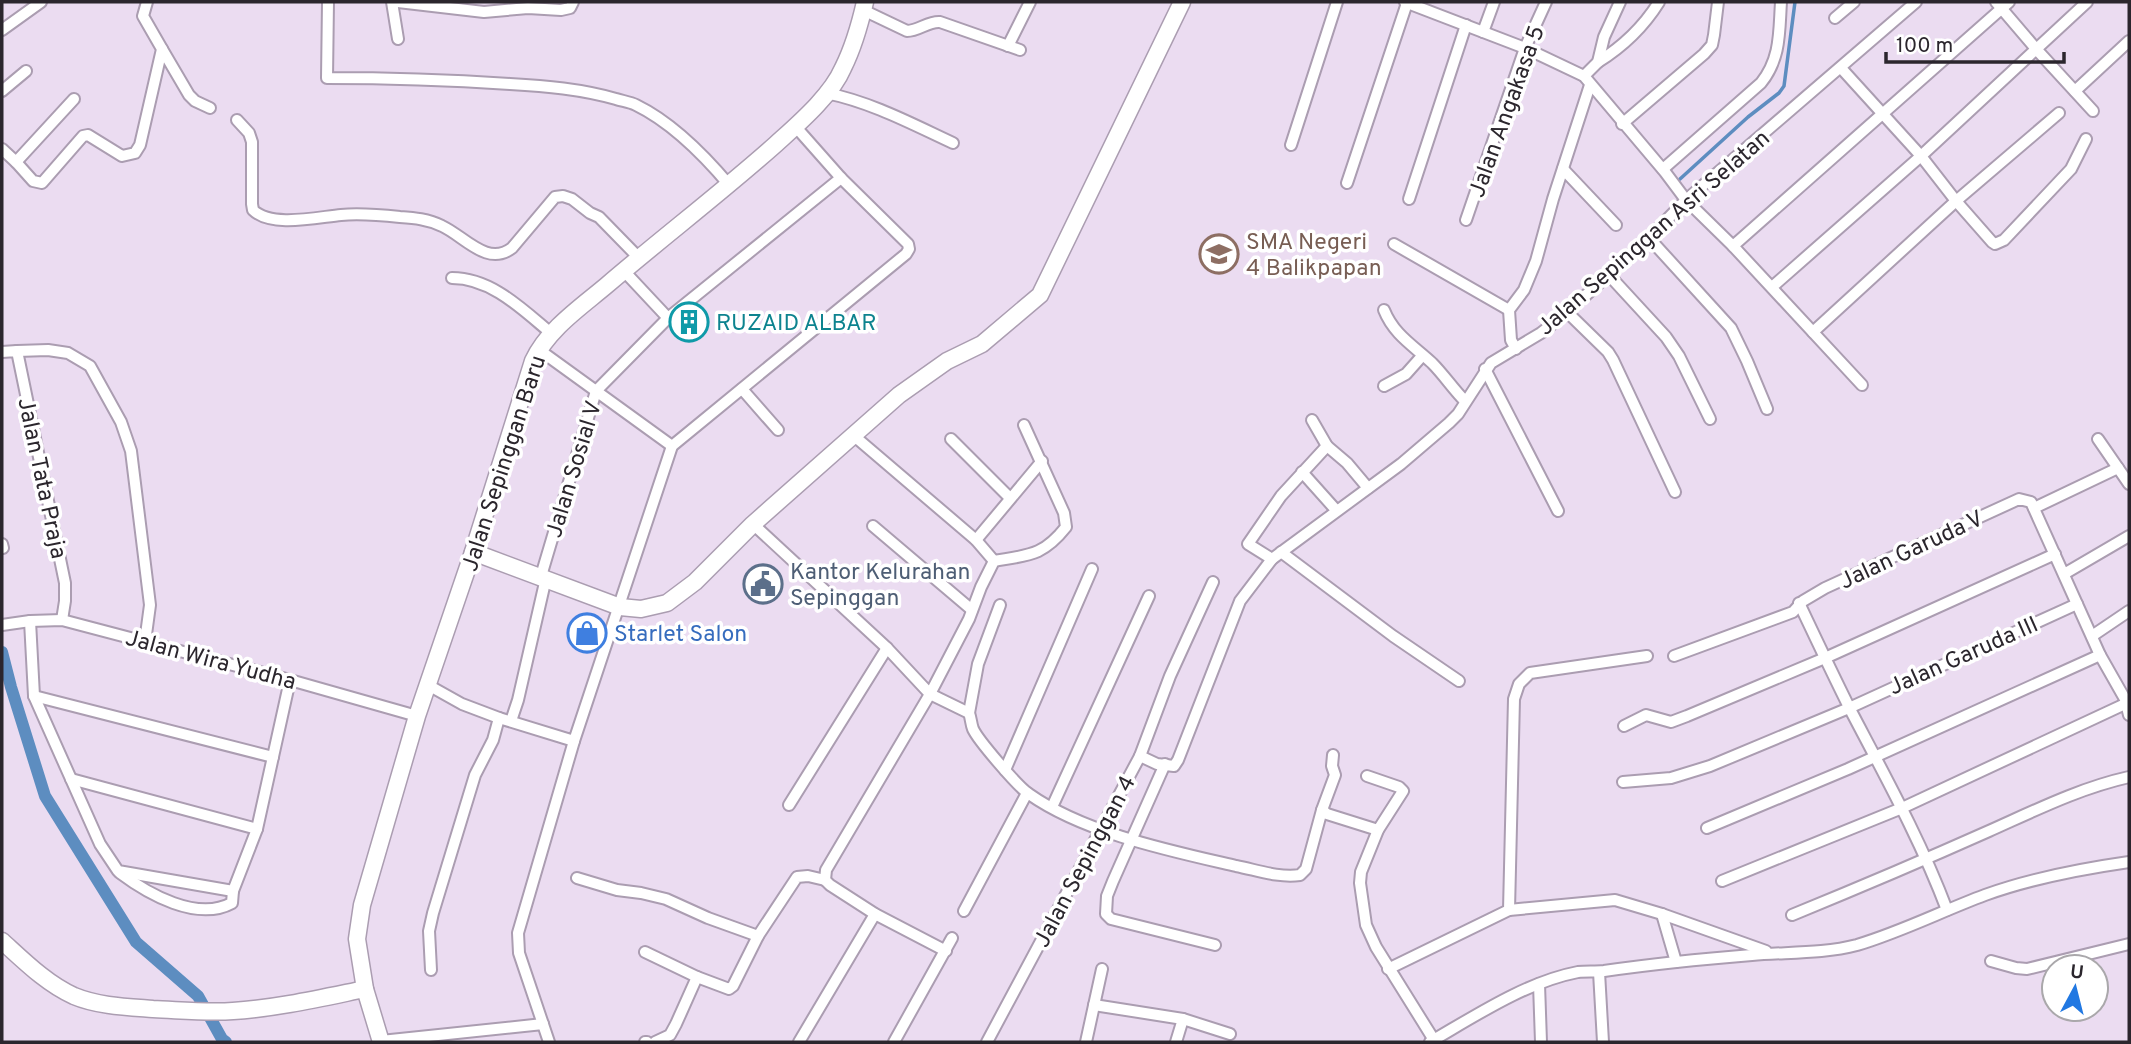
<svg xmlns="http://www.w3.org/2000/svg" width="2131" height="1044" viewBox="0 0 2131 1044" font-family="Overpass,sans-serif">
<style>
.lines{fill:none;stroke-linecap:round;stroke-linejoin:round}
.stream{stroke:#5d8dc0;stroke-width:3.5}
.canal{stroke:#5d8dc0;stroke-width:12}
.street-casing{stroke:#ab9db1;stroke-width:14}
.secondary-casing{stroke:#ab9db1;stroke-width:19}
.street{stroke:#fff;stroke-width:10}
.secondary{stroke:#fff;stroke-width:16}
.labels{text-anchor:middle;stroke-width:7;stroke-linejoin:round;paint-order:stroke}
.street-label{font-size:23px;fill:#2b262d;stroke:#fff}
.education-label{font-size:23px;fill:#785e54;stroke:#fff;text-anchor:start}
.culture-label{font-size:23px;fill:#0d838f;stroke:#fff;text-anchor:start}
.service-label{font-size:23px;fill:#4e5e75;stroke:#fff;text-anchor:start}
.shop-label{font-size:23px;fill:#366cbe;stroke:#fff;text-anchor:start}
</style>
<rect width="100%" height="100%" fill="#ebdcf1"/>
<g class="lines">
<polyline class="stream" points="1680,179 1748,117 1779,93 1784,86 1795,2"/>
<polyline class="canal" points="2,652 11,687 45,796 136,942 198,996 222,1039 226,1042"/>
<g class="street-casing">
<g id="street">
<path d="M 328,2 L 327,78 C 388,78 449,80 510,84 C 546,86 581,89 616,99 C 622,101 630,102 636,105 C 673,123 704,155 730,186"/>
<polyline points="392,2 398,39"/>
<polyline points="398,2 484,12 528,8 561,10 570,8 573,2"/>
<polyline points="1405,2 1525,48 1584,76 1665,172 1686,200 1733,246 1862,385"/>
<polyline points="1996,2 2037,50 2093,111"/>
<path d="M 863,10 L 907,31 C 919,31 928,21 940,22 L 1020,50"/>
<polyline points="1835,18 1854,2"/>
<polyline points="2,30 41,2"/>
<polyline points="1483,32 1494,2"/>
<polyline points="1008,46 1030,2"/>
<polyline points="162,49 189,95 195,101 210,108"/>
<path d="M 1598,62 C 1622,47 1644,26 1659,2"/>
<polyline points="1584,76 1598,62 1604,37 1620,2"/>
<polyline points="2,91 26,71"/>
<polyline points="2075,91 2129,41"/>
<path d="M 826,93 C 871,102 912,124 953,143"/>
<polyline points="2059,113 1956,201 1992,242 1995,244 2004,240 2071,169 2086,139"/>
<path d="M 237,120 L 249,133 L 252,142 L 252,204 L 253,210 C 271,228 318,217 341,215 C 360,213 381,215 400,217 C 414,218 428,219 442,226 C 464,236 487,267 512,248 L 555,197 L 563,196 L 572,199 L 590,213 L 599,217 L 639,258"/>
<polyline points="1622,124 1704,54 1712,45 1714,35 1718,2"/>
<polyline points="1291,145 1337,2"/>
<polyline points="2,149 16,162 74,99"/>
<polyline points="16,162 33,181 42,183 83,136 88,135 122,156 135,153 140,145 162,49 143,16 147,2"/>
<polyline points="1563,169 1616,225"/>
<path d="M 1663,169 L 1761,83 C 1781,58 1779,32 1781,2"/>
<polyline points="1347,183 1407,3"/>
<polyline points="1409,199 1466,25"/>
<polyline points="1466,220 1525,48 1546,2"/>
<polyline points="1649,238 1731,328 1747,361 1767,409"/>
<polyline points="1394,244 1509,310"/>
<polyline points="1733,246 2009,2"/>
<polyline points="624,271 668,318"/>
<polyline points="1608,274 1666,337 1679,356 1710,419"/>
<path d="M 452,278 C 492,278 523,310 552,334"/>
<polyline points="1772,287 1921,156 2087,2"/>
<path d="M 1384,310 C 1394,335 1414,346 1432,363 C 1444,375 1453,389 1465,401"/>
<polyline points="1567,312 1608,352 1613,360 1675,492"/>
<polyline points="1813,332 1956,201 1921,156 1841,68"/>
<polyline points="538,349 672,446"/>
<polyline points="1516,349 1511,340 1509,310 1524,290 1536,261 1553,199 1590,85"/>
<polyline points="17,351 48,350 68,353 90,366 121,422 131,451 150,605 145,642"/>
<polyline points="2,352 17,351 65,583 65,601 62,620"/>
<polyline points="1485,369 1558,511"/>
<polyline points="1384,386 1406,374 1422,356"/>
<polyline points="742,389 778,430"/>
<polyline points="1312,420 1327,446 1347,463 1368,488"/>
<path d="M 1024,425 L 1064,513 L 1066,527 C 1043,556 1029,555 994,561 L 981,587 L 969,619 L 930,694 L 969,713 C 971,718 971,724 973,729 C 978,740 1018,787 1029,794 C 1084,833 1171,851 1236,866 C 1257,870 1278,878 1300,875 L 1306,869 L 1322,810 L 1335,775 L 1332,766 L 1333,755"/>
<polyline points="853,435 976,540 994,561"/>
<polyline points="951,439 1010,498"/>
<polyline points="2098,439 2129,484"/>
<polyline points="1302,472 1336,510"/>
<polyline points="2034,508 2118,468"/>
<polyline points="753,524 887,648 930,694 826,870 825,880 830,885 875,914 946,951"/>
<polyline points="873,526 972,610"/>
<polyline points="976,540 1042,461"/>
<polyline points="2,544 3,548"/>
<polyline points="1281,552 1393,636 1459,681"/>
<polyline points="1272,559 1248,544 1281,496 1327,446"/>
<polyline points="2064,574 2129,536"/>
<polyline points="541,576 596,391 668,318 841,178"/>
<path d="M 1799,603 C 1816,639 1833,675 1851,711 C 1885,776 1921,841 1947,910"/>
<polyline points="30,621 34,696 100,844 118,871 233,891 257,829 290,680"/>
<polyline points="2,625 30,621 62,620 290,680 417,716"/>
<polyline points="2092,636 2129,611"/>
<polyline points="1674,656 1793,612 1803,601 1825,588 2019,499 2031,502 2100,655 2125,699 2129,715"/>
<polyline points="428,685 462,704 499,718 574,741 672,446 906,254 909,249 908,244 841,178 795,126"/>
<polyline points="34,696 273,757"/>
<polyline points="969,713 978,664 1000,605"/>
<polyline points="511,721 518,700 546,578"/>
<polyline points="1624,726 1646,715 1671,722 1687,716 1825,658 2055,554"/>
<polyline points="1140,756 1157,764 1174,766 1178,760 1240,601 1272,559 1401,464 1449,423 1458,414 1491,363 1541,333 1564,315 1649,238 1686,200 1916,2"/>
<polyline points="1165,764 1113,881 1107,896 1106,914 1111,919 1215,945"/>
<polyline points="1005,770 1092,569"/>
<polyline points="1367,776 1399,787 1403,791 1378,830 1361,872 1360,883 1366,925 1376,947 1434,1040"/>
<polyline points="71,779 257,829"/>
<polyline points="1623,782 1671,778 1710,766 1849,708 2077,604"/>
<polyline points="789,805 887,648"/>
<polyline points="1052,807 1149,596"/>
<polyline points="1322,810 1327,814 1378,830"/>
<polyline points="1707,828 1848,769 2100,655"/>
<path d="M 120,873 C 148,894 197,922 232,903 L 233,891"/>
<polyline points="577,878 617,890 641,893 666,899 708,918 758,936 797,877 808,876 825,880"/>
<polyline points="1722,881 1902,808 2125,704"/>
<polyline points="1509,910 1615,900 1662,914 1766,951"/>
<polyline points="964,911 1027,793"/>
<polyline points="1662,914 1676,962"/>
<path d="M 1792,915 C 1858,888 1924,860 1989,831 C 2036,810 2080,788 2129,777"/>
<polyline points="645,952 697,977 729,989 733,986 758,936"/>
<polyline points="1991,961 2016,968 2027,969 2129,944"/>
<polyline points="1388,969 1509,910 1514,699 1519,684 1530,673 1647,656"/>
<polyline points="431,970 429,931 433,913 475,775 493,740 499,718"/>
<polyline points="1599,972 1603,1042"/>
<polyline points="1539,984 1541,1042"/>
<polyline points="1094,1005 1183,1019 1230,1034"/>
<polyline points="381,1041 543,1024"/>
<polyline points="549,1042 519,953 518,933 574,741"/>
<polyline points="645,1042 647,1042"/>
<polyline points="655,1042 670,1035 676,1024 697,977"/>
<polyline points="799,1042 875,914"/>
<polyline points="894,1042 952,938"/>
<polyline points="987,1042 1140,756 1170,676 1213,582"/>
<polyline points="1086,1042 1102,969"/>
<polyline points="1176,1042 1183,1019"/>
<path d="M 1430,1042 C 1475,1016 1526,982 1578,972 C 1586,971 1595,972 1604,971 C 1653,964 1702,959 1752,955 C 1786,952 1823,954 1857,945 C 1901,932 1942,911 1985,895 C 2032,878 2080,869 2129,862"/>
</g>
</g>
<g class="secondary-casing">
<g id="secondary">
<polyline points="473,552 620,607 641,609 667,603 695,582 753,524 899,395 947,361 982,344 1040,295 1182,2"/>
<path d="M 2,941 C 24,961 47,984 74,996 C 98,1006 127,1007 153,1009 C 179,1010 207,1013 233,1011 C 278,1008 321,998 365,989"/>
<path d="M 381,1042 L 365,989 L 357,939 L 362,905 L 417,716 L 473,552 L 533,361 C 548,329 581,307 607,285 C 663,237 721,193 776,144 C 798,124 831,96 843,68 C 853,48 860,24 865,2"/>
</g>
</g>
<use href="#street" class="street"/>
<use href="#secondary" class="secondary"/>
</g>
<defs>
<g id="school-ring" transform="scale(2.0125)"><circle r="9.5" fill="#fff" stroke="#8d6e63" stroke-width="1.5"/><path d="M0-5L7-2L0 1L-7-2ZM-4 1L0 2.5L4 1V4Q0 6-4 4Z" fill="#8d6e63"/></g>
<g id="building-ring" transform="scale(2.0125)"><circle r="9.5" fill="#fff" stroke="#0f9aa8" stroke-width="1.5"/><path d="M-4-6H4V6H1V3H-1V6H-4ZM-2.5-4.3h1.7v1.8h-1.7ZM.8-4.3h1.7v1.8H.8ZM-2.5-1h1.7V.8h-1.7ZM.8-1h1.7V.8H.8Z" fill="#0f9aa8"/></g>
<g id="civic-ring" transform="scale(2.0125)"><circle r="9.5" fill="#fff" stroke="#5c6f8a" stroke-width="1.5"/><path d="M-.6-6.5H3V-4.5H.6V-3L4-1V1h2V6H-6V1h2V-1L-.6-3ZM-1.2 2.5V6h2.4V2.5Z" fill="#5c6f8a"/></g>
<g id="shop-ring" transform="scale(2.0125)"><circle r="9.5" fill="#fff" stroke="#3f7fe0" stroke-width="1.5"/><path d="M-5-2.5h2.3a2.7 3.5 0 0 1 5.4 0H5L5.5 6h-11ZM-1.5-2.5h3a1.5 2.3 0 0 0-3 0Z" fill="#3f7fe0"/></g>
</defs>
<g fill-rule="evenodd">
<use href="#school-ring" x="1219" y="254"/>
<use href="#building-ring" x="689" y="322"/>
<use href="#civic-ring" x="763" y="584"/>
<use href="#shop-ring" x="587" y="633"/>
</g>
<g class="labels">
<g class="street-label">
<text transform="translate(1506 111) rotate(-70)" y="8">Jalan Angakasa 5</text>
<text transform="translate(1653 232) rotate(-41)" y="8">Jalan Sepinggan Asri Selatan</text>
<text transform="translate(503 463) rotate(-72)" y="8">Jalan Sepinggan Baru</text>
<text transform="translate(573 469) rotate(-73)" y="8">Jalan Sosial V</text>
<text transform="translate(43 478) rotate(78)" y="8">Jalan Tata Praja</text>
<text transform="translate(1911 549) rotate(-25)" y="8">Jalan Garuda V</text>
<text transform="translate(1963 655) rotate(-24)" y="8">Jalan Garuda III</text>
<text transform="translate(211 659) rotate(15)" y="8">Jalan Wira Yudha</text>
<text transform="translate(1084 861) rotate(-62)" y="8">Jalan Sepinggan 4</text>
</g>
<g class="education-label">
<text x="1246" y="249">SMA Negeri<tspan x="1246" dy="26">4 Balikpapan</tspan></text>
</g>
<g class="culture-label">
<text x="716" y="330">RUZAID ALBAR</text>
</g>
<g class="service-label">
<text x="790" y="579">Kantor Kelurahan<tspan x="790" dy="26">Sepinggan</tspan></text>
</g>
<g class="shop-label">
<text x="614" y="641">Starlet Salon</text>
</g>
</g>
<rect width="2131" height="1044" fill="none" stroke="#2b262d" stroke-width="7"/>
<g transform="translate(2075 988) rotate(7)"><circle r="33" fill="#ffffff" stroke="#aaa8ab" stroke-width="2"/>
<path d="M0-5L12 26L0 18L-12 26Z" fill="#2178e2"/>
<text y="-10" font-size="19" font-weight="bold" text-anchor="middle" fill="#2b262d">U</text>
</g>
<path d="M1886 52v10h178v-10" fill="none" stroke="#2b262d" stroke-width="3.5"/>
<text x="1896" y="52" font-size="21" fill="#2b262d" stroke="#ffffff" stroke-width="5" paint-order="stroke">100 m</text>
</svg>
